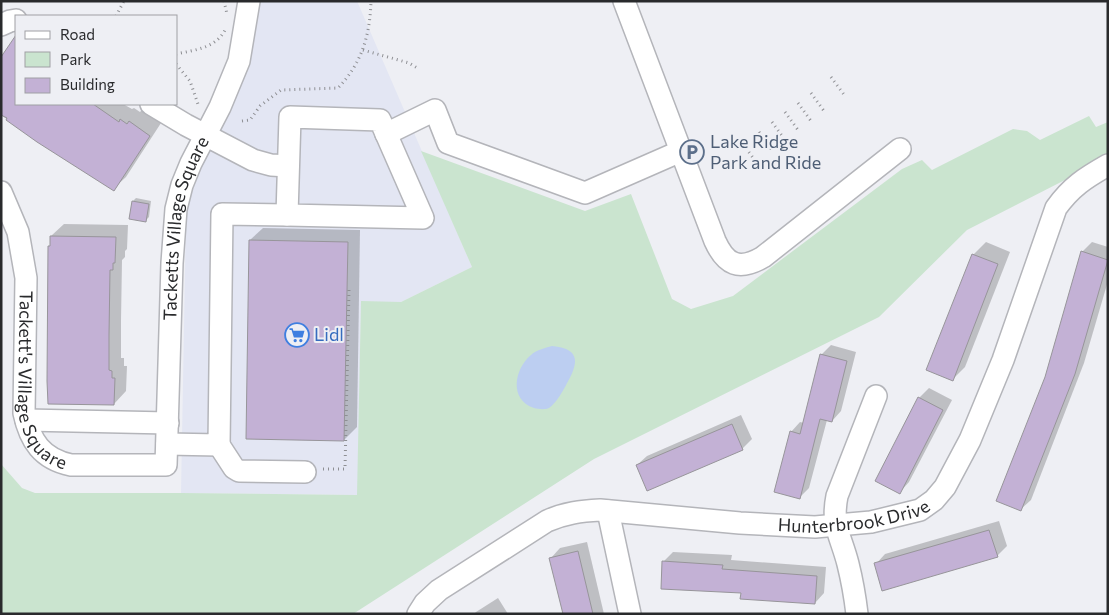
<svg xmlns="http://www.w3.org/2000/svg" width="1109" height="615" viewBox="0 0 1109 615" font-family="Commissioner,sans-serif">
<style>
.built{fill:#e3e6f3}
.green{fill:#cae4cf}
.water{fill:#bccef1}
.shadow{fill:#0003}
.building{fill:#c3b1d5;stroke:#97959a}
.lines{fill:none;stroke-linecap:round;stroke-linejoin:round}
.minor-casing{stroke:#b4b5ba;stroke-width:24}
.path{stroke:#8e8f93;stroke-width:3;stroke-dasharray:1 4;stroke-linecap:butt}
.minor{stroke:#fff;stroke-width:21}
.labels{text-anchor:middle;stroke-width:4;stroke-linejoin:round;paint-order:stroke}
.service-label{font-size:18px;fill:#4e5e75;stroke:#eeeff4;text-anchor:start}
.street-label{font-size:18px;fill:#292a2c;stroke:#eeeff4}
.shop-label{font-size:18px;fill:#366cbe;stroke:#eeeff4;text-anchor:start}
</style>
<rect width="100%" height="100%" fill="#eeeff4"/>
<polygon class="built" points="259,1 357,1 472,267 401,302 361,302 358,495 181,493 186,217 195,179"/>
<polygon class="green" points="1089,116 1096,127 1108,122 1108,158 967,230 879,317 594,459 353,614 1,614 1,464 22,488 35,493 181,493 357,495 361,301 401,302 472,267 421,151 585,211 631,194 672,299 691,309 733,296 902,169 922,160 932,170 1013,129 1027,131 1040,140"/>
<path class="water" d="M 552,346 C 584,349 577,366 565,387 C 561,394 556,403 549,408 C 545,410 538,409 534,408 C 509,400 514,369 531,355 C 536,350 545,348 552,346 Z"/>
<g class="shadow">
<polygon points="16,39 16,104 123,104 132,109 134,108 140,112 142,110 161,123 126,177 113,189 38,141 1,115 12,44"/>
<polygon points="136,198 151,201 149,217 146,220 133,201"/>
<polygon points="64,224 128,225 127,249 125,251 125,257 122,260 121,321 121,358 124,358 124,366 127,366 126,391 114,404 51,245 51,236"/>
<polygon points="263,228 360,230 357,427 344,440 250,240"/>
<polygon points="986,242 1010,252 965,367 953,379 973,255"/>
<polygon points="1092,242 1108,247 1108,281 1084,363 1031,500 1021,509 1046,377 1082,252"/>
<polygon points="831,345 856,352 841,411 832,421 827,420 809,488 799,498 791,432 800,422 804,423 821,355"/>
<polygon points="929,388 952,400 909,482 900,492 877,480 920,397"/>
<polygon points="741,415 752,439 742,449 637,465 647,456"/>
<polygon points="999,521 1007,546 997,556 876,564 885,554"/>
<polygon points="587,542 604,614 564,614 551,558 560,548"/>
<polygon points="673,552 732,555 731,560 826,567 824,593 815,603 663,562"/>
<polygon points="498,598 508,614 474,614 476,612"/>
</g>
<g class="building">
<polygon points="16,35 16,104 93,104 119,122 120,119 127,124 129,121 150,136 114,191 37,142 6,120 7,118 1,115 1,57"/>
<polygon points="132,201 149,204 146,222 129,219"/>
<polygon points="50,236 116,237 115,263 113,263 113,270 110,270 109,335 109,370 112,371 112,378 115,378 114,405 48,404 47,381 48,246 50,246"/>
<polygon points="249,240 348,242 344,441 246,439"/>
<polygon points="1081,251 1108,260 1075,374 1021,511 996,501 1045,377"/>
<polygon points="972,254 998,264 953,381 926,370"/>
<polygon points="820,354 847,361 832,422 820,419 800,499 774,492 790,431 800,434"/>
<polygon points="918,397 943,410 900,494 875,481"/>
<polygon points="732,424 743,450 647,491 636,465"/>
<polygon points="989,530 998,557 882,591 874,563"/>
<polygon points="578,551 593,614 563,614 549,558"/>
<polygon points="662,561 723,565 722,569 817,576 815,604 740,599 741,593 661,589"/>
</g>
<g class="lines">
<g class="minor-casing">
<g id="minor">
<path d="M 624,1 L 715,241 C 726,265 739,271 763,257 L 900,149"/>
<polyline points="1,25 10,21 16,20"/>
<polyline points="151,104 186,125 253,160 271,165 288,166"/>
<polygon points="290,117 380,120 423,218 287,215"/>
<polyline points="386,134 435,110 448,143 585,193 681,151"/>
<path id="s1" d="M 1,192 L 18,232 L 26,278 L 24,413 C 30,441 42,459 71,465 L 166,465 L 172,263 L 176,209 L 182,185 L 191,163 L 220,107 L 239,61 L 249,1"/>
<polyline points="26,420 168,423"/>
<polyline points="167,444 219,445 222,214 287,215"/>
<polyline points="219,445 234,468 239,471 305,472"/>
<polyline points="608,511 630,614"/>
<path id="s2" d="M 418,614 L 425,603 L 439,590 L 547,521 C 565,513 581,511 600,510 L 740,523 L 815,527 L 871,522 L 920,510 L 934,500 L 945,487 L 970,440 L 1003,360 L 1056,208 C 1071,187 1085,178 1108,165"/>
<path d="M 857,614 C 855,597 852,580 848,564 C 841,536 831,526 837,496 L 876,396"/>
</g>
</g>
<g class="path">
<polyline points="224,1 227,14"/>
<polyline points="116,16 124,1"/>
<polyline points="363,50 409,63 419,69"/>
<path d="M 176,54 C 195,50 216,48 225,30"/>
<polyline points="176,64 190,81 199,107"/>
<polyline points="831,77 845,96"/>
<polyline points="811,93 824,111"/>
<polyline points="798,103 811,121"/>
<polyline points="785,112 798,130"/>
<path d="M 242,121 L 250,120 L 260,106 L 281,90 L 338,88 C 362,63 370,35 371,1"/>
<polyline points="772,122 785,140"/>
<polyline points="759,132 772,150"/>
<polyline points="743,144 756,162"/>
<polyline points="323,469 345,469 349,289"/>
</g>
<use href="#minor" class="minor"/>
</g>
<defs>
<g id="parking-ring" transform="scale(1.25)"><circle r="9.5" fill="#eeeff4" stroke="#5c6f8a" stroke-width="1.5"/><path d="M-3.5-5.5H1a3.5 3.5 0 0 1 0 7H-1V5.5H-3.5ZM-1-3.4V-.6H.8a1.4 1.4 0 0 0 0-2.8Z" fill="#5c6f8a"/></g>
<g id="supermarket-ring" transform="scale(1.25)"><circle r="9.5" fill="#eeeff4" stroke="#3f7fe0" stroke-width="1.5"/><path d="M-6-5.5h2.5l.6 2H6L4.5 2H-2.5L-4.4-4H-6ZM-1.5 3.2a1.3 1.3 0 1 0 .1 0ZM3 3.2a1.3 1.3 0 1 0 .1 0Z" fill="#3f7fe0"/></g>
</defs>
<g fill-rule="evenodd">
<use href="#parking-ring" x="692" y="152"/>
<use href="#supermarket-ring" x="297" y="335"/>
</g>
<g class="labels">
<g class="service-label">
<text x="710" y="148">Lake Ridge<tspan x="710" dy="21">Park and Ride</tspan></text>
</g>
<g class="street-label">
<text dy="6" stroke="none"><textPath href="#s1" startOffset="634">Tacketts Village Square</textPath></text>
<text dy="6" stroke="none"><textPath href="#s1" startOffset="199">Tackett's Village Square</textPath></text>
<text dy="6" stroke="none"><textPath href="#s2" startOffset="470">Hunterbrook Drive</textPath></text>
</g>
<g class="shop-label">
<text x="314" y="341">Lidl</text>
</g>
</g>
<rect width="1109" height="615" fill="none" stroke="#292a2c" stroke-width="5"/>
<rect x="15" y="15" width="162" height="90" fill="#eeeff4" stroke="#9fa0a4"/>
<rect x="25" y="31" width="25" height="8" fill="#ffffff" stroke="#9fa0a4"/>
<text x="60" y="40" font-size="15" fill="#292a2c">Road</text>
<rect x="25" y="52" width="25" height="15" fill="#cae4cf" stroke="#9fa0a4"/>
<text x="60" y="65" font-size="15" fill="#292a2c">Park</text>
<rect x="25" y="78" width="25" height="15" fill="#c3b1d5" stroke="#9fa0a4"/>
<text x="60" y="90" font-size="15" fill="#292a2c">Building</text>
</svg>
